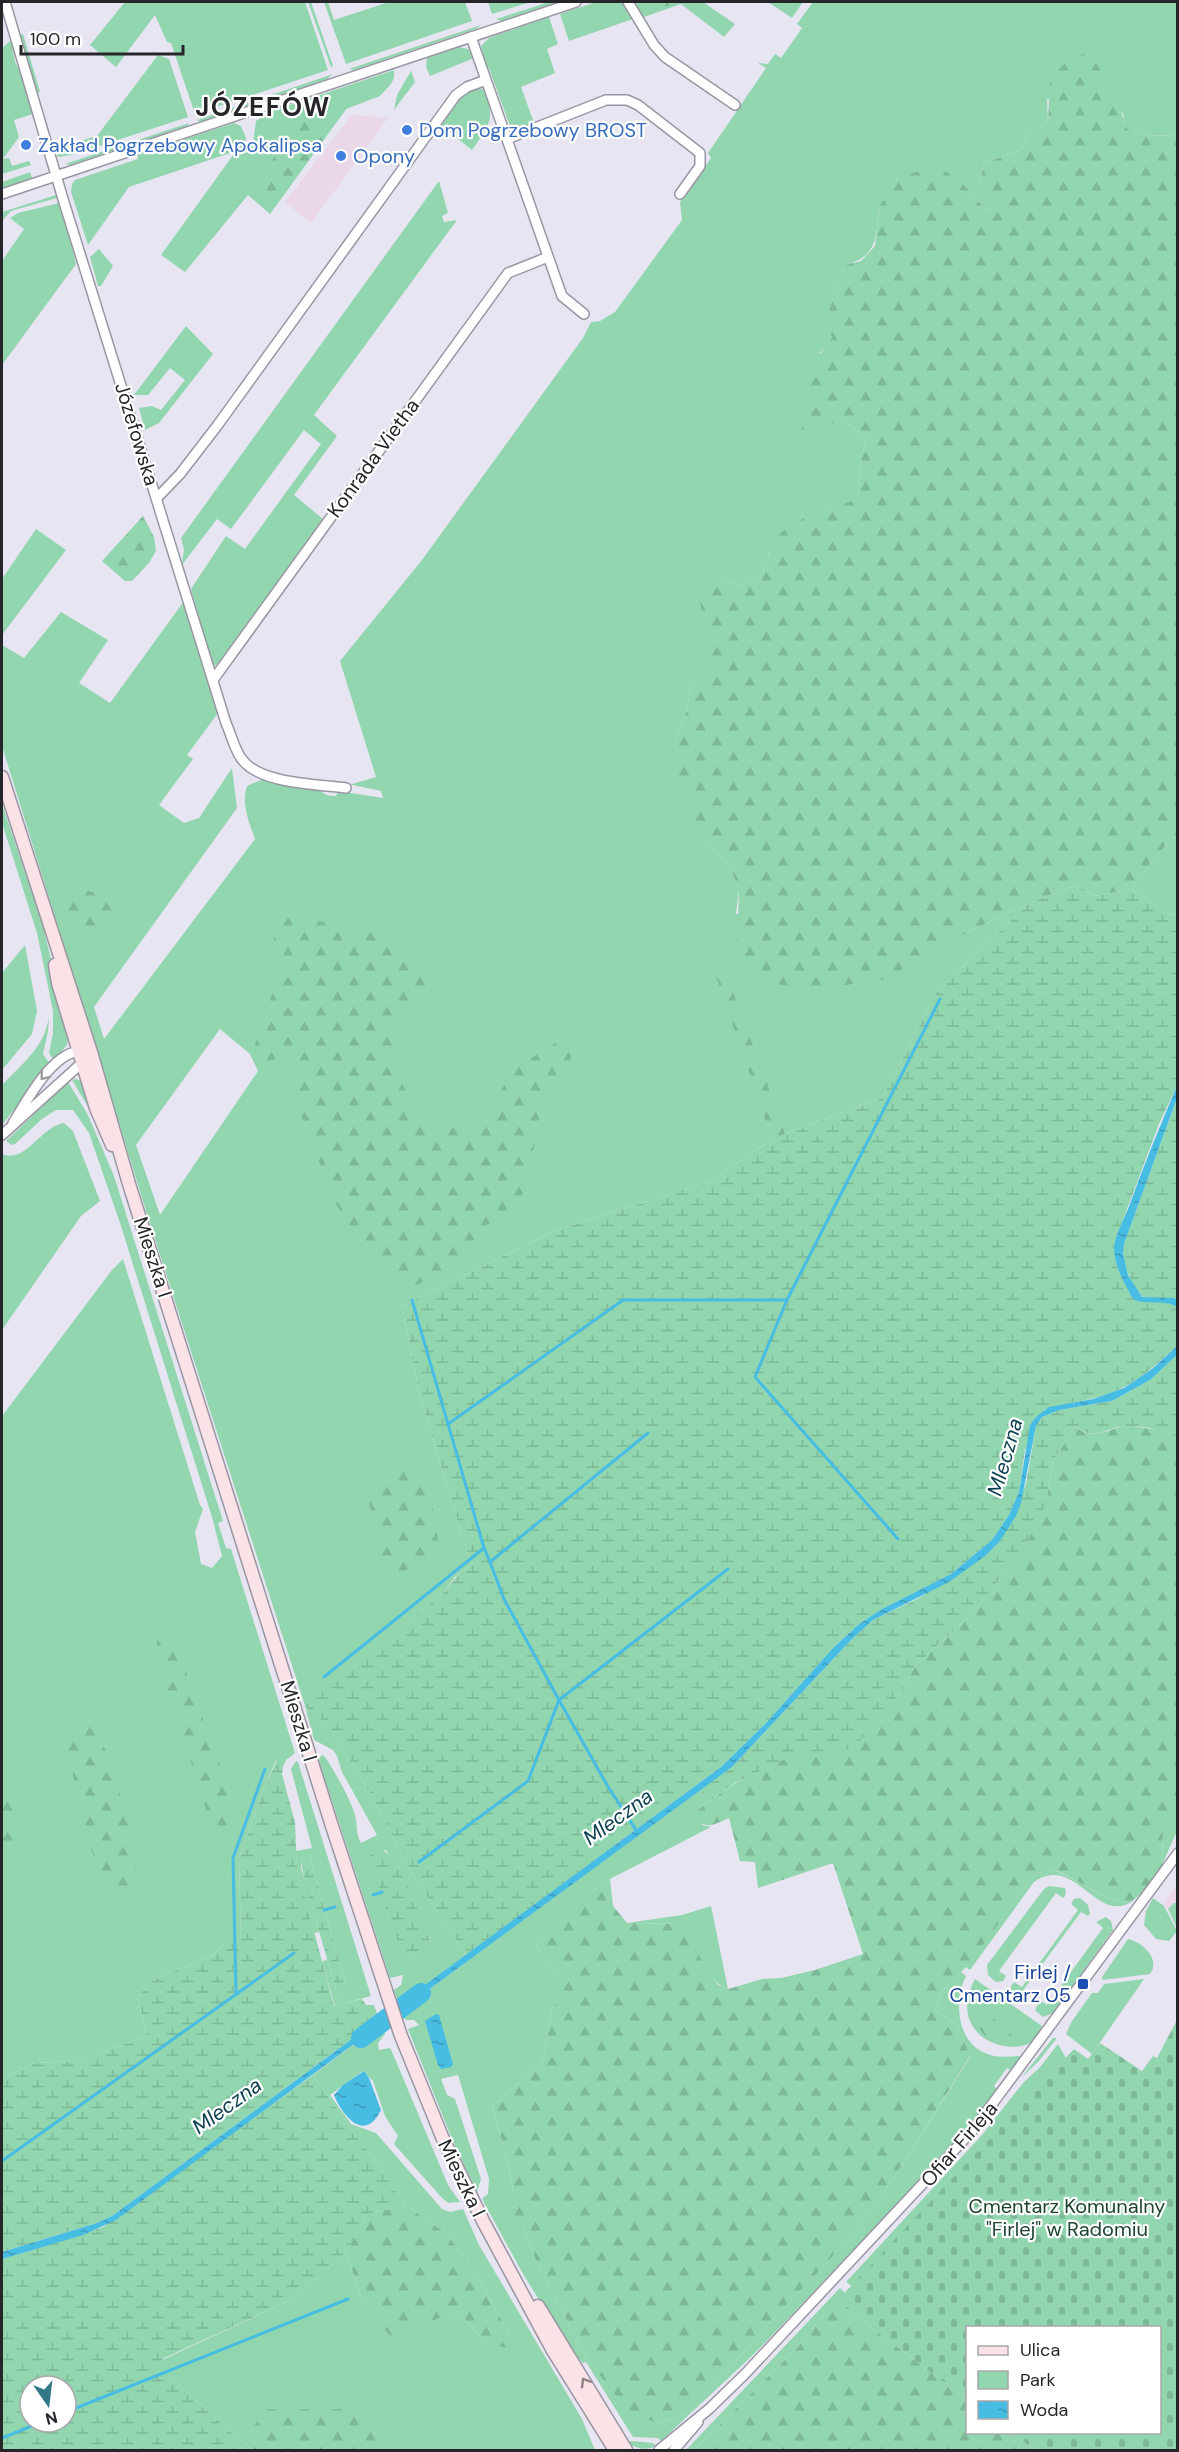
<svg xmlns="http://www.w3.org/2000/svg" width="1179" height="2452" viewBox="0 0 1179 2452" font-family="'DM Sans',sans-serif">
<style>
.commercial{fill:#ead7e7}
.green{fill:#91d6af;fill-rule:evenodd}
.forest{fill:url(#forest-firs)}
.wetland{fill:url(#wetland-marsh);fill-rule:evenodd}
.cemetery{fill:url(#cemetery-stones)}
.water{fill:url(#water-ripples)}
.lines{fill:none;stroke-linecap:round;stroke-linejoin:round}
.stream{stroke:#48bde4;stroke-width:3}
.river{stroke:#48bde4;stroke-width:20}
.street-casing{stroke:#9996a3;stroke-width:12}
.secondary-casing{stroke:#9996a3;stroke-width:15}
.street{stroke:#fff;stroke-width:9}
.secondary{stroke:#fae2e6;stroke-width:12}
.oneway{stroke:#9d9d9f}
.oneway2{stroke:#908488}
.shop-dot{fill:#3f7fe0;stroke:#fff;stroke-width:2}
.transit-dot{fill:#1a4fb4;stroke:#fff;stroke-width:2}
.labels{text-anchor:middle;stroke-width:4.5;stroke-linejoin:round;paint-order:stroke}
.shop-label{font-size:20px;fill:#366cbe;stroke:#fff;text-anchor:start}
.street-label{font-size:20px;fill:#26252a;stroke:#fff}
.transit-label{font-size:20px;fill:#164399;stroke:#fff;text-anchor:end}
.park-label{font-size:20px;fill:#1c442f;stroke:#fff}
.water-label{font-size:21px;font-style:italic;fill:#0c4051;stroke:#fff}
.district-label{font-size:26px;font-weight:bold;letter-spacing:1.5px;fill:#26252a;stroke:#fff}
</style>
<defs>
<pattern id="forest-firs" width="22" height="20" patternUnits="userSpaceOnUse" patternTransform="scale(1.5)"><rect width="22" height="20" fill="#91d6af"/><path d="M5 1l3.5 6h-7zM16 11l3.5 6h-7z" fill="#7db897"/></pattern>
<pattern id="wetland-marsh" width="20" height="14" patternUnits="userSpaceOnUse" patternTransform="scale(1.5)"><rect width="20" height="14" fill="#91d6af"/><path d="M1 5h8M5 5V1M11 12h8M15 12V8" fill="none" stroke="#7db897"/></pattern>
<pattern id="cemetery-stones" width="16" height="16" patternUnits="userSpaceOnUse" patternTransform="scale(1.5)"><rect width="16" height="16" fill="#91d6af"/><path d="M2 7V4a2 2 0 0 1 4 0v3zM10 15v-3a2 2 0 0 1 4 0v3z" fill="#7db897"/></pattern>
<pattern id="water-ripples" width="26" height="14" patternUnits="userSpaceOnUse" patternTransform="scale(1.5)"><rect width="26" height="14" fill="#48bde4"/><path d="M2 4q2-2 4 0t4 0M15 11q2-2 4 0t4 0" fill="none" stroke="#3c99b9"/></pattern>
</defs>
<rect width="100%" height="100%" fill="#e8e5f3"/>
<g class="commercial">
<polygon points="352,115 388,118 311,223 285,202"/>
<polygon points="1177,1885 1177,1903 1174,1903 1168,1909 1163,1905"/>
</g>
<g class="green">
<polygon points="125,2 305,2 328,70 195,114 171,43 167,42 155,15 116,67 90,45"/>
<polygon points="308,2 311,2 333,66 331,67"/>
<polygon points="324,2 328,2 334,20 389,2 465,2 472,21 346,64"/>
<polygon points="488,2 531,2 492,14"/>
<polygon points="549,2 558,2 501,21 496,19"/>
<polygon points="596,2 624,2 633,19 569,41 560,14"/>
<polygon points="632,2 703,2 735,24 724,37 681,4 644,17 660,44 659,45"/>
<polygon points="768,2 803,2 792,18"/>
<path d="M 813,2 L 1177,2 L 1177,136 L 1143,135 L 1126,129 L 1123,113 L 1047,99 L 1048,122 L 1028,134 L 1022,150 L 984,163 L 980,181 L 997,206 L 986,210 L 966,187 L 880,205 C 875,235 880,256 845,265 C 835,289 824,311 833,338 L 820,353 L 844,421 L 867,438 L 862,455 L 858,500 L 824,510 L 769,553 L 763,573 L 739,586 L 719,579 L 704,637 L 714,669 L 691,685 L 687,710 L 675,741 L 704,837 L 731,869 L 739,889 L 736,914 L 968,932 L 1029,903 L 936,993 L 882,1098 L 772,1139 L 711,1181 L 554,1231 L 402,1306 L 420,1397 L 471,1565 L 455,1577 L 444,1592 L 306,1706 L 329,1727 L 365,1784 L 414,1877 L 466,1955 L 399,2004 L 394,1990 L 401,1985 L 403,1975 L 390,1978 L 318,1758 L 323,1755 C 331,1763 352,1803 355,1815 C 358,1826 355,1832 361,1843 L 377,1835 L 342,1772 L 337,1756 L 333,1750 L 314,1740 L 305,1706 L 151,1227 L 2,746 L 2,645 L 24,658 L 61,612 L 108,640 L 79,683 L 110,703 L 187,597 L 218,713 L 187,755 L 193,759 L 159,805 L 184,823 L 199,818 L 232,768 L 237,808 L 94,1007 L 104,1039 L 255,839 C 249,822 241,804 247,786 L 263,779 L 320,790 C 324,795 329,796 336,796 L 338,791 L 383,798 L 381,791 L 329,780 L 352,784 L 376,777 L 340,661 L 422,560 L 583,338 L 591,322 L 600,321 L 615,312 L 682,220 L 680,202 L 711,158 L 708,153 L 766,68 L 758,63 L 768,64 L 775,54 L 781,58 L 802,28 L 797,24 ZM 220,1029 L 250,1054 L 258,1071 L 160,1215 L 136,1145 ZM 369,1849 L 386,1850 L 408,1889 L 431,1943 L 430,1949 L 407,1959 L 389,1921 Z"/>
<polygon points="549,17 558,44 547,49 555,73 521,87 534,123 516,130 511,129 489,68 487,68 481,46 489,38"/>
<polygon points="481,25 476,29 354,70 349,69"/>
<polygon points="23,34 40,92 36,93 19,36"/>
<polygon points="11,40 15,62 20,71 33,114 14,120 19,137 3,159 9,158 12,166 29,161 31,165 2,174 2,48"/>
<polygon points="459,47 468,49 474,58 430,76 426,67 427,58"/>
<polygon points="158,55 169,59 188,117 72,155 58,157 57,155 72,143 97,136"/>
<polygon points="394,70 394,78 391,84 380,96 346,109 270,214 248,195 185,272 161,255 236,151 129,187 88,245 71,192 72,184 75,180 138,159 137,155 234,123 241,126 246,138 245,145 253,143 256,121 269,112"/>
<polygon points="411,71 415,82 394,110 397,95"/>
<polygon points="333,74 327,79 201,122 197,120"/>
<path d="M 475,89 L 483,89 C 497,118 489,126 472,150 L 439,124 L 460,97 Z"/>
<polygon points="189,123 187,126 70,165 65,164"/>
<polygon points="30,172 32,178 2,189 2,182"/>
<polygon points="439,181 448,213 442,216 444,222 457,220 314,415 337,436 294,495 323,519 218,664 213,666 191,589 226,536 245,549 321,444 304,430 231,529 217,519 182,565 184,549 181,538"/>
<polygon points="56,195 57,198 11,211 2,221 2,212"/>
<polygon points="59,203 66,220 76,264 2,365 2,261 24,229 10,218 18,213"/>
<polygon points="99,249 113,266 101,286 98,286 90,257"/>
<polygon points="186,326 213,354 159,423 145,430 139,408 152,406 161,410 185,380 170,368 148,395 134,395"/>
<polygon points="36,529 66,550 2,635 2,579"/>
<polygon points="2,804 43,926 69,1034 67,1045 54,1060 49,1053 53,1033 53,1011 37,933 2,823"/>
<polygon points="1177,834 1177,915 1165,913 1132,889 1155,857"/>
<polygon points="25,945 37,1011 32,1034 2,1070 2,973"/>
<path d="M 49,1015 L 48,1032 L 43,1054 L 50,1064 L 2,1125 L 2,1085 C 22,1064 46,1046 49,1015 Z"/>
<polygon points="76,1079 83,1082 96,1120 72,1080"/>
<polygon points="68,1082 88,1115 114,1176 223,1521 218,1523 226,1548 231,1549 295,1753 286,1760 283,1767 276,1760 264,1788 239,1858 241,1944 224,1944 212,1956 153,1980 137,1997 147,2036 78,2061 34,2063 2,2079 2,1416 112,1270 123,1259 200,1505 203,1509 195,1532 201,1564 212,1568 222,1556 212,1517 121,1226 89,1133 73,1110 56,1110 42,1119 15,1144 12,1145 6,1141"/>
<path d="M 64,1123 L 73,1131 L 100,1201 L 81,1216 L 2,1330 L 2,1154 C 26,1164 41,1126 64,1123 Z"/>
<polygon points="296,1761 298,1762 371,1996 335,2006 322,1962 327,1959 339,1999 349,1995 310,1858 304,1858 301,1861 301,1868 319,1932 314,1933 297,1868 296,1851 312,1848 291,1769"/>
<path d="M 700,1790 L 707,1803 L 697,1811 L 702,1825 L 711,1827 L 610,1879 L 550,1922 L 536,1945 L 561,1979 L 566,1998 L 553,2006 L 542,2063 L 492,2106 L 508,2162 L 513,2190 L 507,2202 L 518,2209 L 523,2228 L 538,2265 L 588,2360 L 603,2378 L 657,2423 L 691,2412 L 769,2323 L 825,2265 L 868,2215 L 903,2164 L 970,2057 L 957,2025 L 935,2010 L 941,1992 L 961,1972 L 966,1976 C 954,2000 956,2041 985,2053 C 997,2059 1010,2056 1022,2056 L 1012,2071 L 1007,2068 L 994,2086 L 998,2090 L 952,2146 L 829,2276 L 754,2354 L 661,2441 L 658,2438 L 633,2437 L 586,2362 L 583,2363 L 571,2351 L 523,2274 L 482,2199 L 488,2194 L 489,2179 L 458,2075 L 441,2079 L 447,2095 L 455,2099 L 481,2179 L 477,2192 L 454,2144 L 408,2029 L 419,2025 L 414,2020 L 405,2020 L 401,2010 Z"/>
<polygon points="1177,1807 1177,1831 1162,1865 1163,1829"/>
<path d="M 1055,1870 L 1112,1900 L 1131,1902 C 1096,1924 1075,1853 1034,1882 L 970,1970 L 966,1967 L 1036,1873 Z"/>
<polygon points="1049,1886 1065,1888 1066,1894 1063,1898 1056,1893 999,1971 1006,1976 1003,1981 996,1982 988,1975 987,1965 1044,1889"/>
<polygon points="1080,1898 1088,1905 1090,1914 1088,1916 1081,1912 1024,1989 1031,1994 1026,2000 1022,2001 1011,1993 1011,1986 1014,1982 1022,1987 1078,1910 1071,1904 1074,1899"/>
<polygon points="1153,1898 1164,1906 1177,1931 1169,1941 1156,1939 1144,1925 1146,1911"/>
<polygon points="1174,1903 1177,1903 1177,1928 1168,1909"/>
<path d="M 711,1906 L 728,1989 C 704,1981 693,1945 682,1924 L 627,1923 L 682,1915 Z"/>
<polygon points="1106,1917 1111,1921 1113,1930 1053,2013 1043,2017 1035,2010 1040,2000 1047,2005 1103,1928 1096,1922"/>
<path d="M 1128,1939 C 1143,1942 1161,1960 1150,1974 L 1103,1980 L 1102,1977 Z"/>
<path d="M 975,1979 L 1042,2026 C 1038,2066 939,2047 975,1979 Z"/>
<polygon points="1144,1979 1092,2054 1066,2034 1072,2021 1092,1993 1098,1993 1104,1984"/>
<polygon points="381,2024 385,2034 378,2043 379,2050 390,2048 393,2054 448,2185 460,2202 448,2203 443,2199 394,2144 398,2136 385,2116 373,2081 363,2071 330,2095 351,2124 376,2133 442,2209 450,2212 463,2209 479,2245 582,2419 595,2450 243,2450 242,2442 173,2380 162,2360 295,2298 346,2252 363,2302 436,2319 457,2311 486,2343 509,2334 477,2275 447,2234 406,2205 313,2075"/>
<polygon points="1053,2038 1057,2038 1038,2062 1021,2078"/>
<polygon points="1058,2044 1066,2058 852,2286 846,2282 982,2135 1023,2083 1041,2066"/>
<polygon points="470,2207 607,2445 605,2447 543,2347 468,2208"/>
<polygon points="840,2288 845,2293 803,2339 799,2346 694,2450 686,2450"/>
<path d="M 631,2441 L 653,2443 L 656,2446 C 646,2451 636,2449 627,2442 Z"/>
</g>
<g class="forest">
<polygon points="640,2 679,2 646,13 641,8"/>
<path d="M 1090,52 C 1104,77 1119,101 1127,129 L 1143,135 L 1177,136 L 1177,834 L 1155,857 L 1132,889 L 1095,896 L 1076,885 L 1029,903 L 968,932 L 885,979 L 806,991 L 758,979 L 737,951 L 739,889 L 731,869 L 704,837 L 672,768 L 675,741 L 687,710 L 691,685 L 713,669 L 704,637 L 699,589 L 719,579 L 739,586 L 763,573 C 767,559 772,540 784,530 C 802,516 836,506 858,499 L 862,455 L 867,438 L 844,421 L 802,430 C 805,393 808,367 832,338 C 824,311 835,289 845,265 L 861,261 L 875,246 L 880,205 L 898,183 L 912,173 L 940,167 L 966,187 L 986,210 L 996,206 L 980,181 L 984,163 L 1022,150 L 1028,134 L 1048,122 L 1050,77 L 1071,58 Z"/>
<path d="M 342,108 L 346,109 L 275,207 L 263,198 L 255,189 C 281,148 290,117 342,108 Z"/>
<polygon points="143,516 154,537 156,551 149,563 132,581 125,581 102,561"/>
<path d="M 74,888 L 98,893 L 112,909 L 108,922 C 88,931 84,930 64,921 L 61,897 Z"/>
<path d="M 288,918 L 351,925 L 407,948 L 422,969 L 432,989 L 415,1007 L 396,1016 C 383,1055 405,1092 425,1125 L 458,1127 L 472,1123 L 498,1097 L 513,1069 L 564,1038 L 573,1049 L 564,1082 L 540,1112 L 528,1183 L 515,1210 L 487,1225 L 450,1267 L 404,1292 L 365,1256 L 333,1198 L 296,1101 L 289,1048 L 258,1071 L 255,1045 L 278,976 L 274,938 Z"/>
<polygon points="718,972 728,979 780,1118 785,1135 772,1139 715,973"/>
<path d="M 1126,1425 L 1158,1430 L 1177,1437 L 1178,1807 L 1163,1829 L 1162,1865 L 1143,1892 L 1131,1902 L 1112,1900 L 1056,1870 L 1036,1873 L 968,1965 L 941,1992 L 935,2010 L 957,2025 L 970,2056 L 903,2164 L 868,2215 L 825,2265 L 769,2323 L 691,2412 L 657,2423 L 628,2411 L 588,2360 L 538,2265 L 523,2228 L 511,2221 L 518,2209 L 506,2202 L 513,2190 L 508,2162 L 492,2106 L 542,2063 L 553,2006 L 565,1998 L 544,1993 L 561,1979 L 536,1945 L 550,1921 L 610,1879 L 613,1906 L 627,1923 L 682,1924 L 708,1972 L 718,1985 L 728,1989 L 762,1979 L 781,1978 L 815,1970 L 863,1954 L 833,1863 L 758,1888 L 755,1862 L 740,1861 L 729,1818 C 716,1823 708,1831 696,1819 L 697,1811 C 724,1789 767,1760 802,1753 C 811,1752 821,1753 830,1753 L 900,1693 L 916,1665 L 973,1613 L 1009,1568 L 1047,1497 L 1053,1461 L 1075,1426 C 1090,1441 1108,1430 1126,1425 Z"/>
<polygon points="403,1463 417,1469 430,1489 438,1541 438,1560 431,1569 419,1561 403,1572 390,1569 381,1559 366,1487"/>
<polygon points="165,1638 184,1666 231,1796 232,1826 229,1844 219,1849 156,1654 157,1641"/>
<polygon points="91,1724 110,1758 137,1857 134,1883 112,1892 104,1880 86,1838 83,1814 65,1745 76,1725"/>
<polygon points="8,1792 15,1796 23,1814 14,1842 2,1856 2,1796"/>
<path d="M 975,2009 C 998,2016 996,2024 1012,2035 L 1009,2044 C 988,2044 977,2031 973,2011 Z"/>
<polygon points="406,2205 447,2234 477,2275 509,2334 507,2348 486,2343 457,2311 391,2337 363,2302 346,2252 368,2214"/>
<polygon points="837,2301 967,2400 968,2432 1011,2433 1035,2450 694,2450 799,2346 803,2339"/>
<polygon points="267,2409 360,2409 378,2440 373,2450 243,2450 242,2442"/>
</g>
<g class="wetland">
<path d="M 1076,885 L 1095,896 L 1132,889 L 1165,913 L 1177,915 L 1177,1086 L 1159,1124 L 1115,1241 L 1118,1267 L 1133,1299 L 1172,1303 L 1177,1307 L 1177,1346 C 1156,1365 1135,1385 1108,1394 C 1087,1401 1065,1403 1044,1410 L 1025,1450 L 1019,1492 L 1009,1515 L 992,1540 L 951,1574 L 882,1609 L 859,1624 L 833,1648 L 767,1722 L 721,1767 L 466,1955 L 414,1877 L 365,1784 L 329,1727 L 305,1706 L 444,1592 L 459,1574 L 471,1565 L 420,1397 L 402,1306 L 554,1231 L 711,1181 L 772,1139 L 882,1098 L 936,993 L 1029,903 Z"/>
<path d="M 1177,1098 L 1177,1300 L 1143,1297 C 1131,1284 1120,1262 1124,1244 Z"/>
<path d="M 1177,1355 L 1177,1437 C 1162,1431 1145,1425 1127,1426 C 1106,1426 1096,1443 1075,1426 L 1053,1461 L 1047,1497 L 1039,1523 L 1009,1568 L 973,1613 L 916,1665 L 900,1693 L 854,1748 L 830,1753 L 802,1753 L 776,1763 L 736,1782 L 707,1803 L 700,1790 L 732,1767 L 852,1639 L 873,1620 L 921,1597 L 1000,1541 L 1026,1484 L 1036,1426 L 1042,1417 L 1059,1410 L 1112,1401 L 1150,1380 Z"/>
<polygon points="277,1760 283,1767 282,1774 295,1822 297,1868 334,2006 362,1999 366,2005 374,2005 379,2019 112,2216 97,2223 2,2252 2,2079 34,2063 78,2061 147,2036 137,1997 153,1980 212,1956 224,1944 241,1944 239,1858 264,1788"/>
<path d="M 376,1846 C 398,1850 422,1922 431,1943 L 431,1949 L 407,1959 L 403,1955 L 389,1921 L 368,1849 Z"/>
<polygon points="304,1858 310,1858 349,1995 347,1998 339,1999 305,1884 301,1861"/>
<path d="M 313,2075 L 406,2205 L 368,2214 L 346,2252 L 295,2298 L 162,2359 L 173,2380 L 242,2442 L 243,2450 L 2,2450 L 2,2259 L 103,2227 ZM 30,2386 L 66,2386 L 66,2422 L 30,2422 Z"/>
</g>
<polygon class="cemetery" points="1177,2020 1177,2450 1035,2450 1011,2433 1160,2432 1160,2328 968,2328 967,2400 837,2301 1074,2049 1088,2059 1100,2043 1142,2071 1153,2056 1157,2058"/>
<g class="water">
<path d="M 1177,1086 L 1177,1098 L 1124,1244 L 1123,1254 L 1128,1275 L 1142,1297 L 1174,1298 L 1177,1300 L 1177,1307 C 1166,1299 1147,1306 1133,1299 C 1125,1285 1114,1265 1114,1248 C 1115,1234 1123,1222 1128,1209 C 1143,1167 1160,1126 1177,1086 Z"/>
<polygon points="1177,1346 1177,1355 1150,1380 1112,1401 1059,1410 1042,1417 1036,1426 1021,1503 1016,1516 1000,1541 985,1556 949,1582 873,1620 852,1639 732,1767 401,2010 399,2004 721,1767 767,1722 833,1648 859,1624 882,1609 951,1574 992,1540 1009,1515 1019,1492 1030,1425 1036,1417 1049,1407 1093,1399 1124,1388 1152,1369"/>
<polygon points="436,2014 439,2015 453,2064 451,2067 441,2069 438,2065 425,2021"/>
<polygon points="379,2019 381,2024 116,2220 83,2235 2,2259 2,2252 97,2223 112,2216"/>
<path d="M 364,2071 L 369,2078 L 381,2110 C 365,2143 343,2117 334,2095 L 343,2085 Z"/>
</g>
<g class="lines">
<g class="stream">
<polyline points="448,1424 623,1300 787,1300"/>
<polyline points="898,1539 755,1377 787,1300 940,999"/>
<polyline points="484,1548 490,1562 648,1433"/>
<polyline points="490,1562 504,1599 559,1700 728,1569"/>
<polyline points="324,1677 484,1548 412,1300"/>
<polyline points="559,1700 607,1785 636,1830"/>
<polyline points="419,1862 528,1781 559,1700"/>
<polyline points="373,1895 382,1892"/>
<polyline points="324,1910 335,1907"/>
<polyline points="236,1993 233,1858 265,1769"/>
<polyline points="2,2161 294,1953"/>
<polyline points="66,2412 348,2299"/>
<polyline points="2,2438 42,2422"/>
</g>
<polyline class="river" points="361,2038 421,1993"/>
<g class="street-casing">
<g id="street">
<path d="M 5,2 L 63,199 L 226,723 C 231,734 234,748 241,758 C 258,784 317,784 346,788"/>
<polyline points="628,2 654,45 665,57 735,105"/>
<polyline points="471,37 562,296 584,314"/>
<polyline points="507,139 606,100 627,100 638,105 700,153 700,166 680,194"/>
<polyline points="2,194 576,2"/>
<polyline points="157,498 180,474 217,426 456,95 467,87 486,80"/>
<polyline points="213,680 508,273 548,257"/>
<path d="M 13,1123 C 27,1101 54,1048 84,1051"/>
<polyline points="2,1135 84,1061"/>
<polyline points="659,2450 709,2409 745,2374 973,2130 1178,1853"/>
<polyline points="674,2450 698,2422"/>
</g>
</g>
<g class="secondary-casing">
<g id="secondary">
<polyline points="2,777 91,1052 129,1184 331,1823 401,2036 443,2139 483,2221 552,2349 615,2450"/>
<polyline points="55,965 58,983 96,1108 112,1145"/>
<polyline points="538,2306 626,2450"/>
</g>
</g>
<use href="#street" class="street"/>
<use href="#secondary" class="secondary"/>
</g>
<defs><path id="oneway-chevron" d="M-2-3.5L2.5 0L-2 3.5" fill="none" stroke-width="1.6" stroke-linecap="round" stroke-linejoin="round" transform="scale(1.5)"/></defs>
<use class="oneway" href="#oneway-chevron" transform="translate(44 1076) rotate(129)"/>
<use class="oneway2" href="#oneway-chevron" transform="translate(585 2382) rotate(-121)"/>
<g class="shop-dot">
<circle cx="407" cy="130" r="6"/>
<circle cx="26" cy="145" r="6"/>
<circle cx="341" cy="156" r="6"/>
</g>
<rect class="transit-dot" x="1077" y="1978" width="12" height="12" rx="3"/>
<g class="labels">
<g class="shop-label">
<text x="419" y="137">Dom Pogrzebowy BROST</text>
<text x="38" y="152">Zakład Pogrzebowy Apokalipsa</text>
<text x="353" y="163">Opony</text>
</g>
<g class="street-label">
<text transform="translate(137 434) rotate(73)" y="7">Józefowska</text>
<text transform="translate(373 458) rotate(-54)" y="7">Konrada Vietha</text>
<text transform="translate(153 1257) rotate(72)" y="7">Mieszka I</text>
<text transform="translate(299 1721) rotate(73)" y="7">Mieszka I</text>
<text transform="translate(959 2144) rotate(-49)" y="7">Ofiar Firleja</text>
<text transform="translate(462 2178) rotate(64)" y="7">Mieszka I</text>
</g>
<g class="transit-label">
<text x="1071" y="1979">Firlej /<tspan x="1071" dy="23">Cmentarz 05</tspan></text>
</g>
<g class="park-label">
<text x="1067" y="2213">Cmentarz Komunalny<tspan x="1067" dy="23">"Firlej" w Radomiu</tspan></text>
</g>
<g class="water-label">
<text transform="translate(1005 1457) rotate(-74)" y="7">Mleczna</text>
<text transform="translate(618 1817) rotate(-36)" y="7">Mleczna</text>
<text transform="translate(227 2106) rotate(-36)" y="7">Mleczna</text>
</g>
<g class="district-label">
<text x="263" y="116">JÓZEFÓW</text>
</g>
</g>
<rect width="1179" height="2452" fill="none" stroke="#26252a" stroke-width="6"/>
<rect x="966" y="2326" width="195" height="108" fill="#ffffff" stroke="#a8a8aa" stroke-width="1.5"/>
<rect x="978" y="2346" width="30" height="9" fill="#fae2e6" stroke="#a8a8aa" stroke-width="1.5"/>
<text x="1020" y="2356" font-size="18" fill="#26252a">Ulica</text>
<rect x="978" y="2371" width="30" height="18" fill="#91d6af" stroke="#a8a8aa" stroke-width="1.5"/>
<text x="1020" y="2386" font-size="18" fill="#26252a">Park</text>
<rect x="978" y="2401" width="30" height="18" fill="url(#water-ripples)" stroke="#a8a8aa" stroke-width="1.5"/>
<text x="1020" y="2416" font-size="18" fill="#26252a">Woda</text>
<g transform="translate(48 2404) rotate(166)"><circle r="28" fill="#ffffff" stroke="#a8a8aa" stroke-width="1.5"/>
<path d="M0-4.5L10 22L0 15L-10 22Z" fill="#337887"/>
<text y="-9" font-size="16" font-weight="bold" text-anchor="middle" fill="#26252a">N</text>
</g>
<path d="M21 45v9h162v-9" fill="none" stroke="#26252a" stroke-width="3"/>
<text x="30" y="45" font-size="18" fill="#26252a" stroke="#ffffff" stroke-width="4.5" paint-order="stroke">100 m</text>
</svg>
